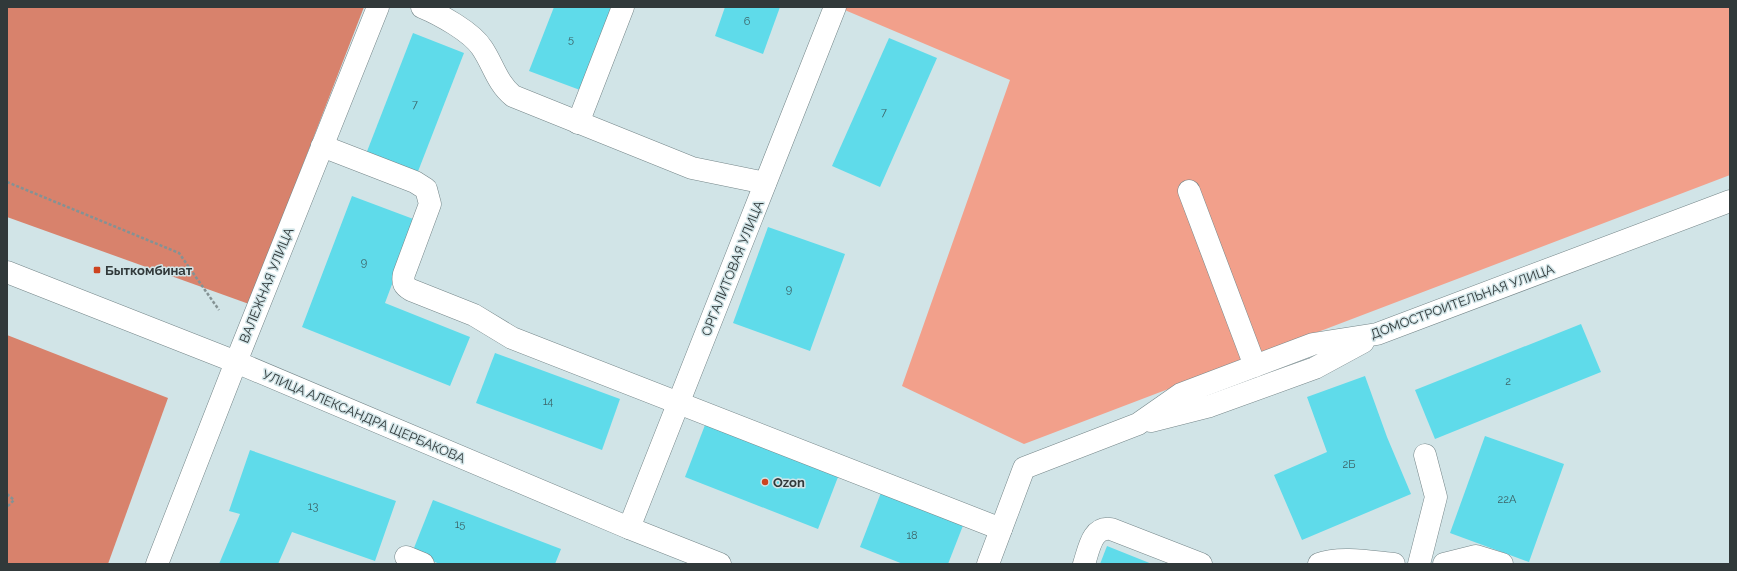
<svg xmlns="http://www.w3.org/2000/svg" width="1737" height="571" viewBox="0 0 1737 571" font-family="Raleway,sans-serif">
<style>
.green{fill:#f2a08b}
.forest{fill:#d8826c}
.building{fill:#5fdbea}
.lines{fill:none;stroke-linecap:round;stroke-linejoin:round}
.minor-casing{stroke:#758689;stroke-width:23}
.path{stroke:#849294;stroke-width:2.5;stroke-dasharray:3 2;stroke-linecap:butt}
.minor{stroke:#fff;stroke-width:22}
.poi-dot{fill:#cd431f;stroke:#d1e4e7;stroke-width:1.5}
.labels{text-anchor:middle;stroke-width:3;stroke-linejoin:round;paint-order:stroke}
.number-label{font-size:11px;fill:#3c6266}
.street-label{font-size:13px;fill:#31393a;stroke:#d1e4e7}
.poi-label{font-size:13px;font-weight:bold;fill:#31393a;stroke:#d1e4e7;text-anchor:start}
</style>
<rect width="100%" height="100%" fill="#d1e4e7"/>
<polygon class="green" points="841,7 1730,7 1730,175 1024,444 902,386 1010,80 840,8"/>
<g class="forest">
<polygon points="7,7 364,7 249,304 7,217"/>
<polygon points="7,335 168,398 108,564 7,564"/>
</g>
<g class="building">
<polygon points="554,7 612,7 580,90 529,71"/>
<polygon points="725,7 780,7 763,54 715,36"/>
<polygon points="413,33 464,53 417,174 366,154"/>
<polygon points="889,38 937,58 880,187 832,166"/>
<polygon points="352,196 416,220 385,303 470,337 450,386 302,327"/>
<polygon points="768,227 845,254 810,351 733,323"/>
<polygon points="1581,324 1601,372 1435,439 1415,390"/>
<polygon points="495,353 620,399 602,450 476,403"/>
<polygon points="1365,376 1387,437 1411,494 1302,540 1274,475 1327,452 1307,397"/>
<polygon points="705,425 838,477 818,529 685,477"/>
<polygon points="1485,436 1564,464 1529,562 1450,533"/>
<polygon points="250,450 396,501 375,561 292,532 278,564 219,564 240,514 229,511"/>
<polygon points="882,490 964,523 948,564 903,564 860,547"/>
<polygon points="433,500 561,549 555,564 440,564 412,553"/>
<polygon points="1107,546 1152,564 1100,564"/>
</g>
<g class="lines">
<g class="minor-casing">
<g id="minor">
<path d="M 422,7 C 439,14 472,32 482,48 C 493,64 497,83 513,96 L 692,168 L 765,183"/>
<polyline points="578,123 623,7"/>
<path d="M 322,146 L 415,182 L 426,189 L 430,204 L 404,274 C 402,283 404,286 411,290 L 474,315 L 512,338 L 1001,529"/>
<polyline points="1189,191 1255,366"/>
<polyline points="7,272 236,362 629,528 720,564"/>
<polyline points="1151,421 1210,406 1315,368 1363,342"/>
<polyline points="629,528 835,7"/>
<polyline points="406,557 423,564"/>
<polyline points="157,564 236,362 378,7"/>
<polyline points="988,564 1024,468 1138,424 1181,394 1313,344 1377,334 1730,201"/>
<path d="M 1084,564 C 1089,549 1092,526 1111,529 L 1201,564"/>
<path d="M 1319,564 C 1339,556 1373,562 1394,564"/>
<polyline points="1419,564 1436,497 1425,455"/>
<polyline points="1444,564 1476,556 1502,564"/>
</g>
</g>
<g class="path">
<polyline points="7,182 179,253 219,310"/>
<polyline points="7,494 14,500 7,507"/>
</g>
<use href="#minor" class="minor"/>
</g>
<g class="poi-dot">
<rect x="93" y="266" width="8" height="8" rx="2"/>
<circle cx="765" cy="482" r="4"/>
</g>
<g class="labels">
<g class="number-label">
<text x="747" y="25">6</text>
<text x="571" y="43">5</text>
<text x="415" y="108">7</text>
<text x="884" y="116">7</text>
<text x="364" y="266">9</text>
<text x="789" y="293">9</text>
<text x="1508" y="385">2</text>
<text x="548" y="405">14</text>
<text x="1349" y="468">2Б</text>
<text x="1507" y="503">22А</text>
<text x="313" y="510">13</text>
<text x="460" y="528">15</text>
<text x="912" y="539">18</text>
</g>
<g class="street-label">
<text transform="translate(732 268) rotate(-68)" y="5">ОРГАЛИТОВАЯ УЛИЦА</text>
<text transform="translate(266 285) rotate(-68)" y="5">ВАЛЕЖНАЯ УЛИЦА</text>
<text transform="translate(1462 301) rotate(-20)" y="5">ДОМОСТРОИТЕЛЬНАЯ УЛИЦА</text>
<text transform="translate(364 416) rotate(23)" y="5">УЛИЦА АЛЕКСАНДРА ЩЕРБАКОВА</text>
</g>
<g class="poi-label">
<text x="105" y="275">Быткомбинат</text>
<text x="773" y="487">Ozon</text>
</g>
</g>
<rect width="1737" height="571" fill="none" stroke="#31393a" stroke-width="16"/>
</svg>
